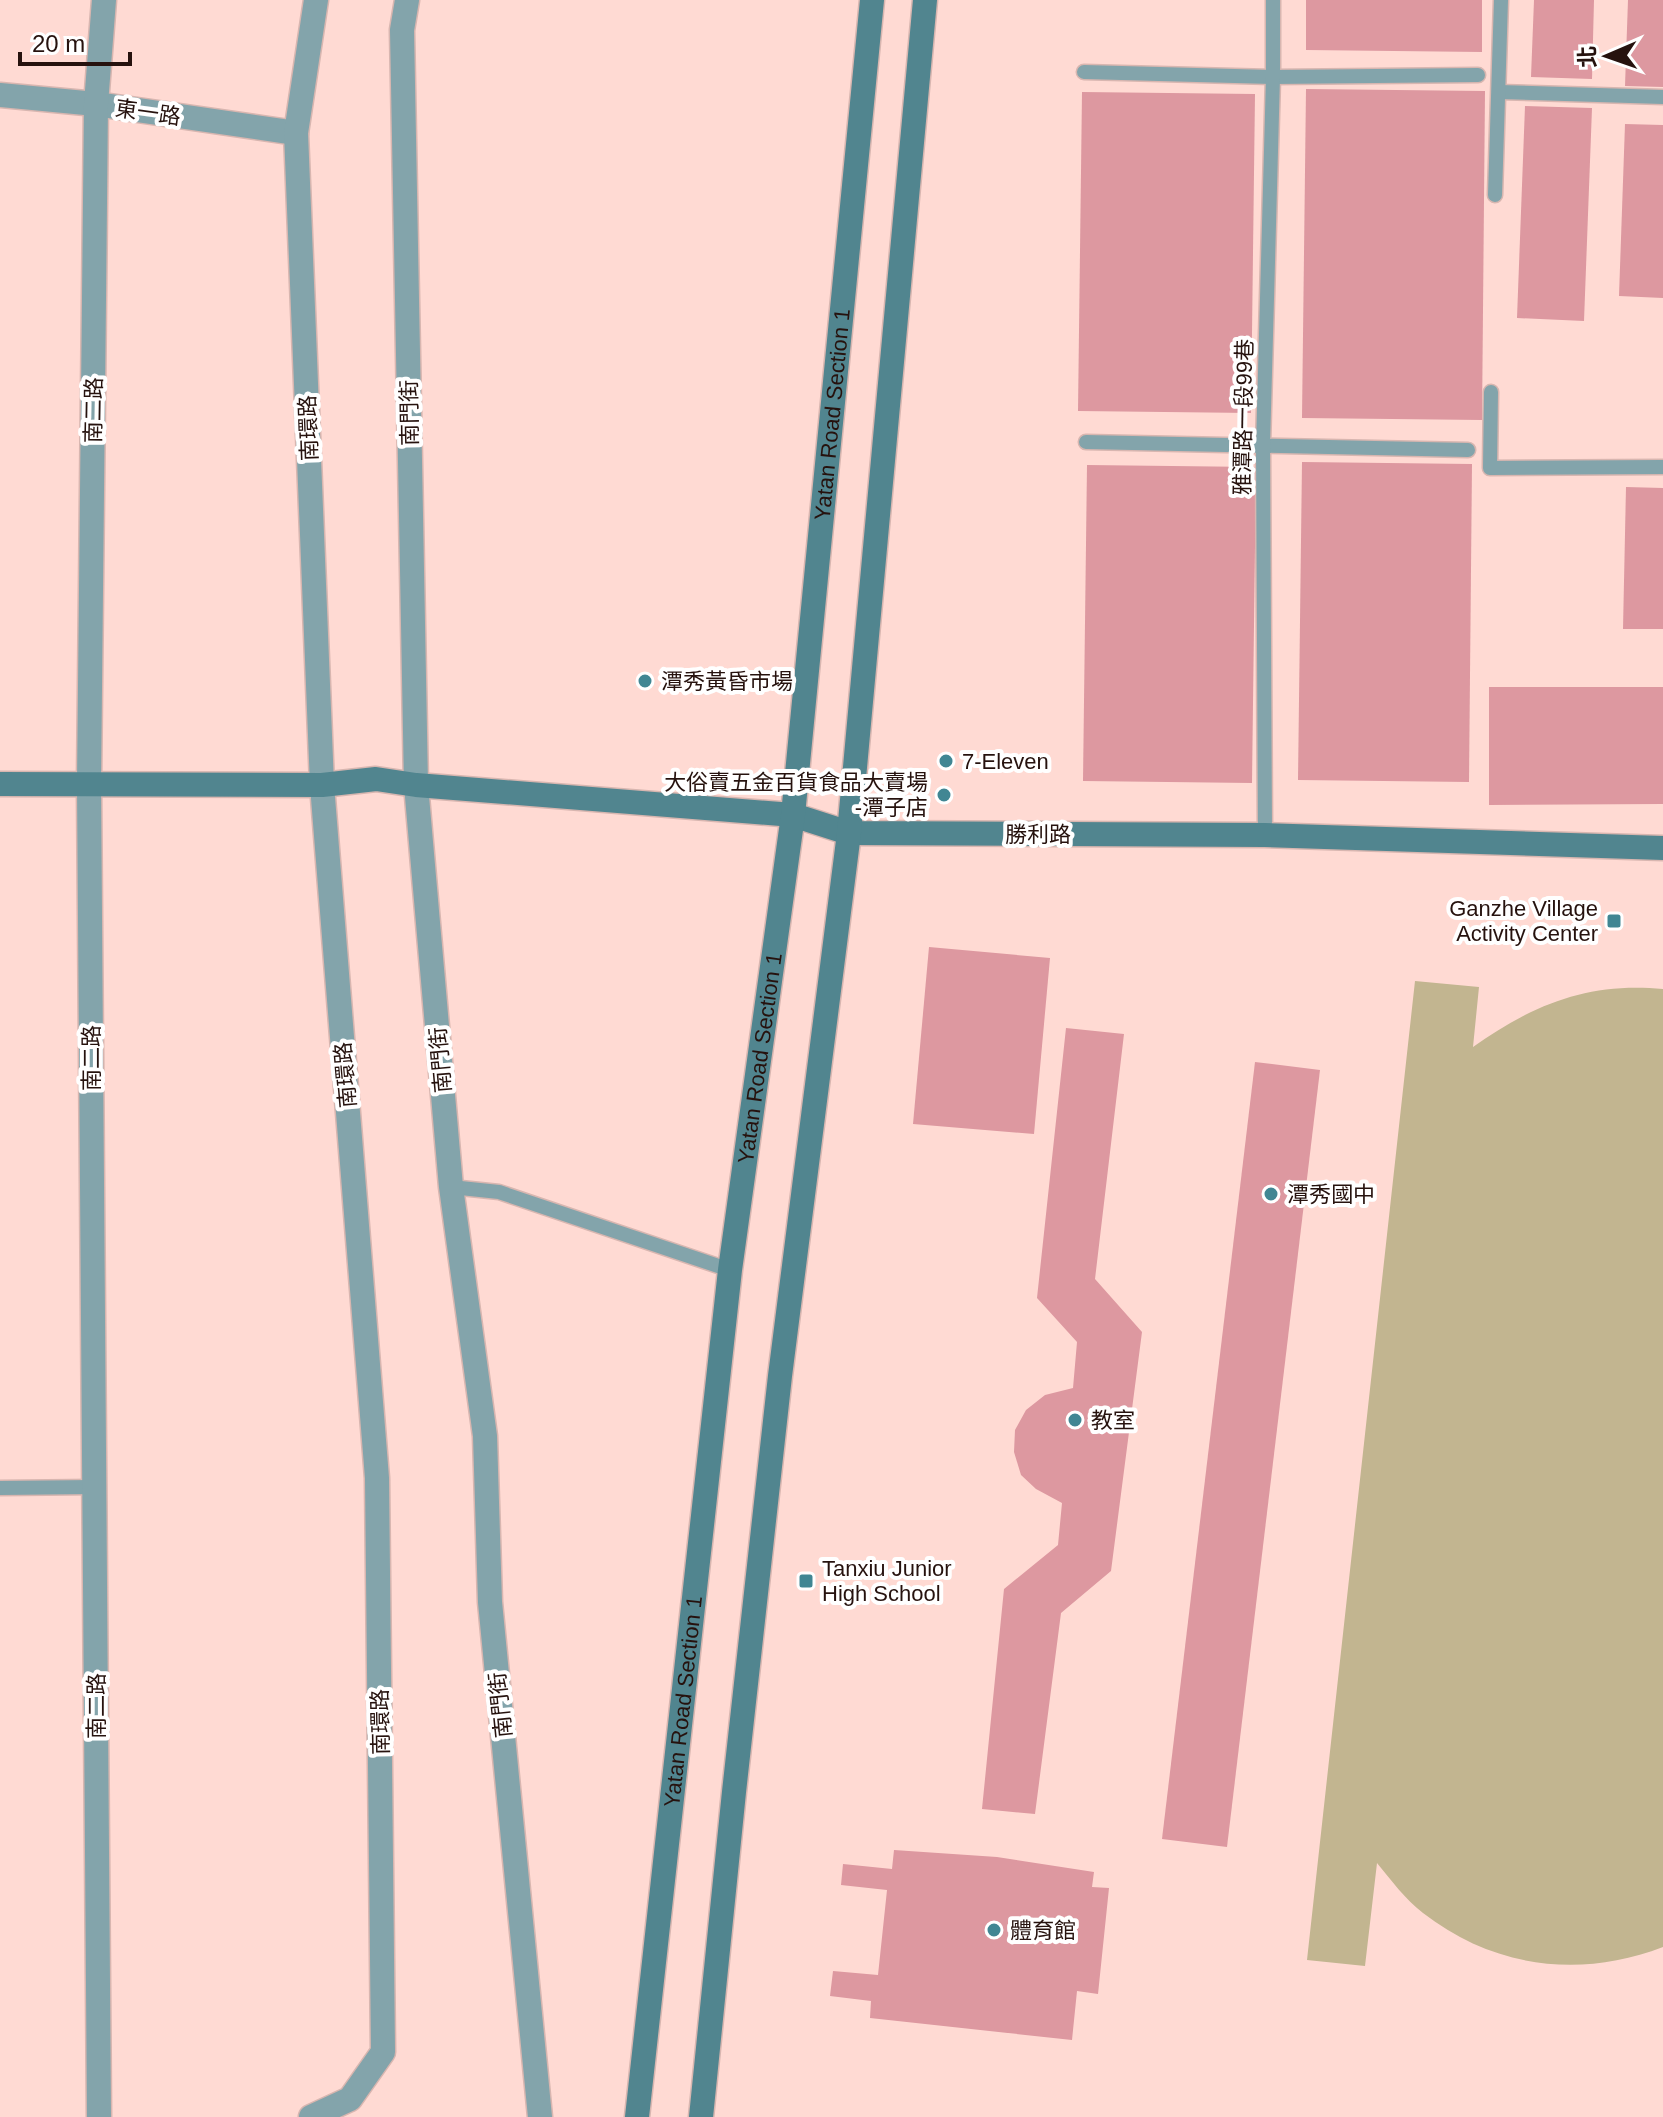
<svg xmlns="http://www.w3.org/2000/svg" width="1663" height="2117" viewBox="0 0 1663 2117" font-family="Helvetica,'Noto Sans TC',sans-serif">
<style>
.green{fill:#c2b590}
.building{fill:#dd98a0}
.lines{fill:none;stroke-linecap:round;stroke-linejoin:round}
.lane-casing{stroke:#d8b6b0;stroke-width:17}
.street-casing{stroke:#d8b6b0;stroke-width:27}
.secondary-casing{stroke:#d8b6b0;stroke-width:27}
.lane{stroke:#83a4ab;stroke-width:14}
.street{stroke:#83a4ab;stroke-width:24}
.secondary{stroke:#51858f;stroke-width:24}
.poi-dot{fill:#418693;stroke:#fff;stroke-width:3}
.labels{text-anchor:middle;stroke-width:8;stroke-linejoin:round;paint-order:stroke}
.street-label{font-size:22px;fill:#26120e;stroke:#fff}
.poi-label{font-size:22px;fill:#26120e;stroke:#fff;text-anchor:start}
</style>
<rect width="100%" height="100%" fill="#ffdad3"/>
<path class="green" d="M 1415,981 L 1479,987 L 1473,1047 C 1534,1004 1588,982 1663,989 L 1663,1947 C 1580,1979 1494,1968 1423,1913 C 1405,1899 1391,1880 1377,1863 L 1365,1966 L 1307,1960 Z"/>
<g class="building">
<polygon points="1306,0 1482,0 1482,52 1306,50"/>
<polygon points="1534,0 1594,0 1592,79 1531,77"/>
<polygon points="1628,0 1663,0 1663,87 1625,86"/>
<polygon points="1306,89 1485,91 1482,420 1302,418"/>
<polygon points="1082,92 1255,94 1251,413 1078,411"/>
<polygon points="1525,106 1592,108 1584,321 1517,318"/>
<polygon points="1625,124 1663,125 1663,298 1619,296"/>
<polygon points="1302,462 1472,464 1469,782 1298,780"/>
<polygon points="1087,465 1256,467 1252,783 1083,781"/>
<polygon points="1626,487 1663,488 1663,629 1623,629"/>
<polygon points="1489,687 1663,687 1663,804 1489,805"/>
<polygon points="929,947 1050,958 1034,1134 913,1124"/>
<polygon points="1066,1028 1124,1034 1095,1279 1142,1332 1111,1571 1061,1613 1035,1814 982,1809 1004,1589 1058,1545 1062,1503 1036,1489 1021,1475 1014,1452 1015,1430 1026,1410 1045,1395 1073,1388 1077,1342 1037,1298"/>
<polygon points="1255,1062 1320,1070 1227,1847 1162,1839"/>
<polygon points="894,1850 997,1857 1094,1872 1092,1887 1109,1888 1098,1994 1077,1991 1072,2040 870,2018 871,2001 830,1996 833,1971 878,1975 887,1890 841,1885 843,1864 892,1869"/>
</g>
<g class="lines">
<g class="lane-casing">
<g id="lane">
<polyline points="1084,72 1273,77 1478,75"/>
<polyline points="1499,92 1663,97"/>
<polyline points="1495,195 1501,0"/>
<polyline points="1491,392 1490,468 1663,467"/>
<polyline points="1086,442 1468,450"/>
<polyline points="1265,835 1263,446 1273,77 1273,0"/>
<polyline points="451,1187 499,1192 730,1270"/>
<polyline points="0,1488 94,1487"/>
</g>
</g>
<g class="street-casing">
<g id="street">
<polyline points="407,0 402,30 416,785 451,1187 485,1436 490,1602 540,2117"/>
<polyline points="0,95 96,104 296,133"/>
<polyline points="99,2117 89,784 96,104 104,0"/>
<polyline points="311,2117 350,2099 383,2052 377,1478 322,785 296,133 316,0"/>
</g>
</g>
<g class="secondary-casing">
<g id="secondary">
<polyline points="0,784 322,785 376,779 416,785 793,815 849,833 1265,835 1663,848"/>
<path id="s1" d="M 637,2117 L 730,1270 L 793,815 L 872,0"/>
<polyline points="701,2117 734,1792 780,1376 849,833 925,0"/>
</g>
</g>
<use href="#lane" class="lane"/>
<use href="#street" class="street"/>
<use href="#secondary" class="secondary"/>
</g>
<g class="poi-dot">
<circle cx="645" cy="681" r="8"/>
<circle cx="946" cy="761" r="8"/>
<circle cx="944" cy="795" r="8"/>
<rect x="1606" y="913" width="16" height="16" rx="4"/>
<circle cx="1271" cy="1194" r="8"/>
<circle cx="1075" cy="1420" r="8"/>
<rect x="798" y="1573" width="16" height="16" rx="4"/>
<circle cx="994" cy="1930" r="8"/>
</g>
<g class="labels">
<g class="street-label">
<text transform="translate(148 112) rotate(8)" y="8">東一路</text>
<text transform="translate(93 410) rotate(-89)" y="8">南二路</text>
<text transform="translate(409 413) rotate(-91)" y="8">南門街</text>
<text dy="8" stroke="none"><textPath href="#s1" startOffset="1714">Yatan Road Section 1</textPath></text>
<text transform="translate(1243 417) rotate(-89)" y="8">雅潭路一段99巷</text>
<text transform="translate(308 428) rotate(-92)" y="8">南環路</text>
<text x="1038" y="842">勝利路</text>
<text transform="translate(91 1058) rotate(-90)" y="8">南二路</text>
<text dy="8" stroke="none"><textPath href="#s1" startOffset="1066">Yatan Road Section 1</textPath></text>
<text transform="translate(440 1060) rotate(-95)" y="8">南門街</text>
<text transform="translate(345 1075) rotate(-95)" y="8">南環路</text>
<text dy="8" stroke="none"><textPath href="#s1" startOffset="418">Yatan Road Section 1</textPath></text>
<text transform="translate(500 1705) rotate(-96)" y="8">南門街</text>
<text transform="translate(96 1706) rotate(-90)" y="8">南二路</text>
<text transform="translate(380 1722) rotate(-91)" y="8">南環路</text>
</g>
<g class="poi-label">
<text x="661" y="689">潭秀黃昏市場</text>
<text x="962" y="769">7-Eleven</text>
<text x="928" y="790" text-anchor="end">大俗賣五金百貨食品大賣場<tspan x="928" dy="25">-潭子店</tspan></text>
<text x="1598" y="916" text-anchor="end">Ganzhe Village<tspan x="1598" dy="25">Activity Center</tspan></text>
<text x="1287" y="1202">潭秀國中</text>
<text x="1091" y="1428">教室</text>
<text x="822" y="1576">Tanxiu Junior<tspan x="822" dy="25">High School</tspan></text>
<text x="1010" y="1938">體育館</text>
</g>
</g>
<g transform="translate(1607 56) rotate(268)" stroke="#ffffff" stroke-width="6" paint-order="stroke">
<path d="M0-6L14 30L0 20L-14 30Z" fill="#26120e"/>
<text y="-12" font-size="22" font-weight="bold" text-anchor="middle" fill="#26120e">北</text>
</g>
<path d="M20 52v12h110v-12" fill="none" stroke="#26120e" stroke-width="4"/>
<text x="32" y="52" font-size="24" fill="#26120e" stroke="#ffffff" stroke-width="6" paint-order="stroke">20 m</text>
</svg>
